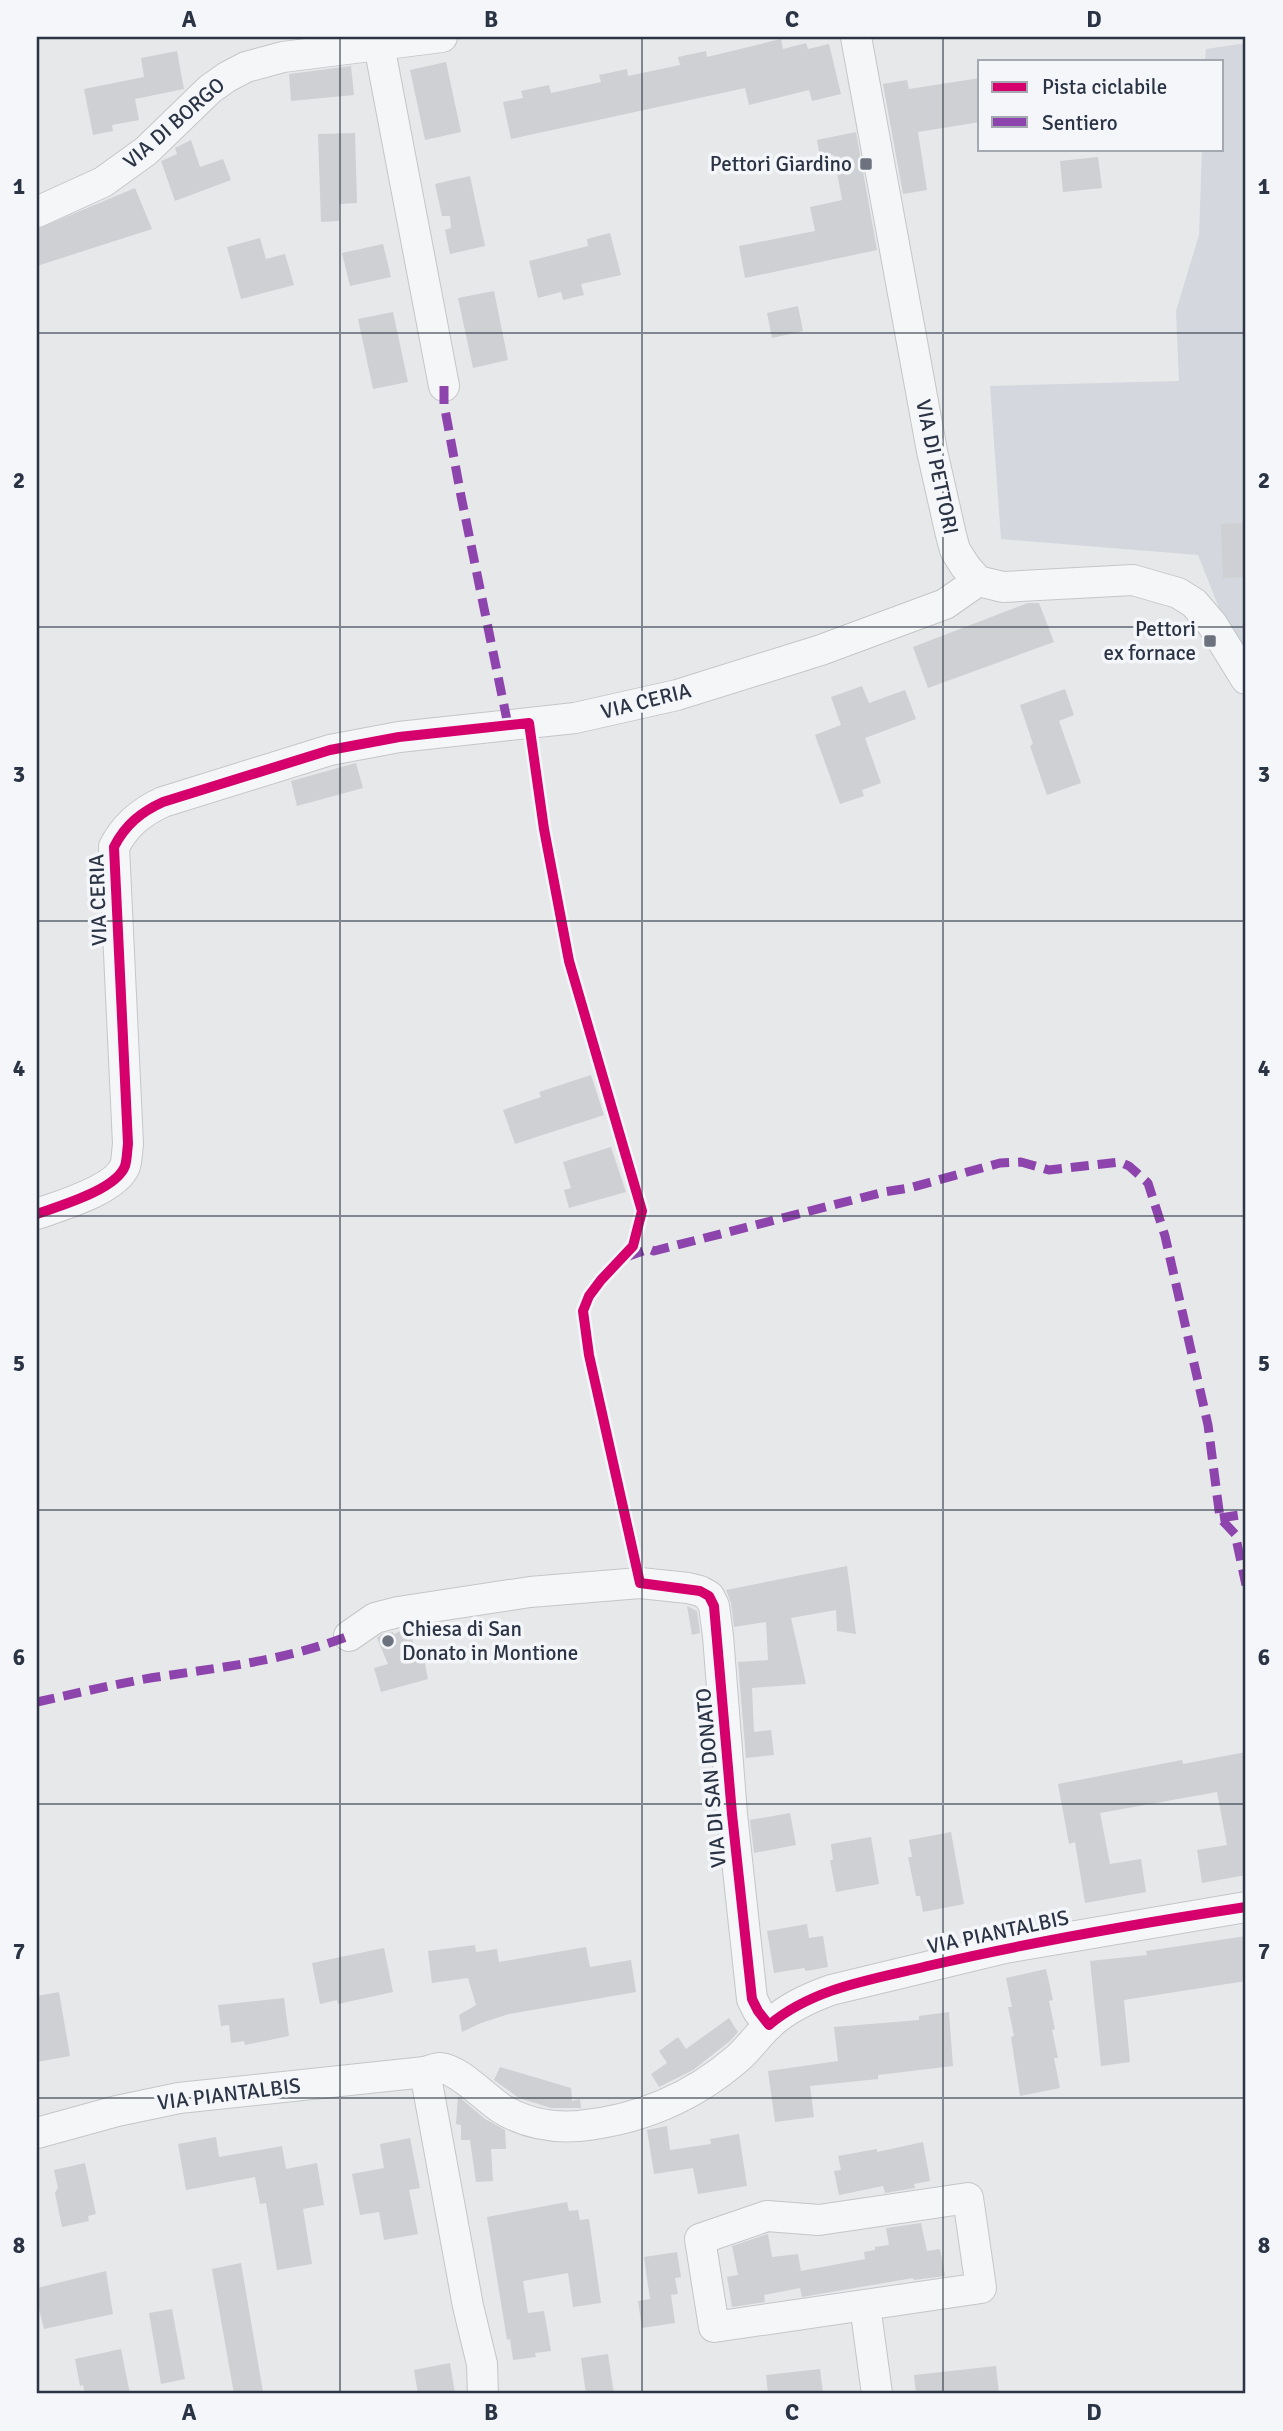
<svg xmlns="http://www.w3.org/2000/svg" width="1283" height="2431" viewBox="0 0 1283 2431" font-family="Signika,sans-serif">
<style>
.built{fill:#d4d7dd}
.building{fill:#ced0d3}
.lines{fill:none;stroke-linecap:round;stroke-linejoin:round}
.minor-casing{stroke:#c4c6c8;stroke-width:32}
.minor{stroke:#f5f6f7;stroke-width:30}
.quiet{stroke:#8e44ad;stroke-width:9;stroke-dasharray:18 9;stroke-linecap:butt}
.cycleway-casing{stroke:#f4f6f9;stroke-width:15}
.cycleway{stroke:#d6006c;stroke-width:10}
.grid{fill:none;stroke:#2b3445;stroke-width:2;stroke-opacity:0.55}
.poi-dot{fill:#6c737f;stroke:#f4f6f9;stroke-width:2.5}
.labels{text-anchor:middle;stroke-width:7;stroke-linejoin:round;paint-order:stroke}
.street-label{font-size:21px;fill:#2b3445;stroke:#f4f6f9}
.poi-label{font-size:21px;fill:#2b3445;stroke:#f4f6f9;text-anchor:end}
.neatline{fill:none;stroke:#2b3445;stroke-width:2.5}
.grid-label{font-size:23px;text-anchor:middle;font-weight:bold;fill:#2b3445}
</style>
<rect width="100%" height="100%" fill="#e6e8ea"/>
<polygon class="built" points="1246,43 1246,676 1198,555 1001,539 990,386 1179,381 1176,311 1199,235 1202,149 1222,149 1222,61 1205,61 1206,49"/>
<g class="building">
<polygon points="781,39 783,49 806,43 808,49 829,44 841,94 812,101 809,90 749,105 745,88 511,139 503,102 523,98 521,91 549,85 551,93 601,82 599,75 627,69 628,76 680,65 678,57 706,51 707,57"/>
<polygon points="177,51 184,89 135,99 139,120 112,125 113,131 93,135 84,89 144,77 141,58"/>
<polygon points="446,62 461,132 425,140 410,70"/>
<polygon points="351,66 354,95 291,101 289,74"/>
<polygon points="980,78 980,122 918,132 927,190 903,194 883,84 907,80 909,89"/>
<polygon points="856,132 877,250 745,278 739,246 815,231 810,207 842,200 834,155 820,158 817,140"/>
<polygon points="355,133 357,203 339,204 339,221 321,222 318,134"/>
<polygon points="191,140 200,167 223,159 231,180 175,201 161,161 177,154 175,148"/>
<polygon points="1098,157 1102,188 1063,192 1060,161"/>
<polygon points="470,176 485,246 450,254 445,230 451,228 450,216 442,216 435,184"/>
<polygon points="135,188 152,229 37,266 37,229"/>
<polygon points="610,233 621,275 581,284 584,295 563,300 561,292 538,298 529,261 588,246 587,239"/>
<polygon points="260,238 266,259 285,254 294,285 241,299 227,247"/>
<polygon points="383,244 391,277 350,286 342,253"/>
<polygon points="494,291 508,360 473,368 458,298"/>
<polygon points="798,306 803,331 772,338 767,313"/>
<polygon points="393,312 408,382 373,389 358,319"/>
<polygon points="1246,523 1246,577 1223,578 1221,524"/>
<polygon points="1028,603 1039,603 1054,642 928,688 913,647"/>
<polygon points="862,686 869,703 905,690 916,719 865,738 881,783 862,790 864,796 840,804 815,735 841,725 831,697"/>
<polygon points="1065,689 1074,715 1059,721 1081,783 1047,795 1030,746 1033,744 1020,705"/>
<polygon points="356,763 363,788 297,806 291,781"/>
<polygon points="591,1075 604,1115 515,1144 503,1110 541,1097 539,1092"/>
<polygon points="611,1147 626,1192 569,1208 564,1190 571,1188 563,1162"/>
<polygon points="847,1566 856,1634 837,1631 836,1610 791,1618 806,1684 752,1688 754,1732 771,1730 774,1755 746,1758 738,1662 768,1660 766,1622 734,1627 731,1603 726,1590"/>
<polygon points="687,1606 697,1611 700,1633 692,1635"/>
<polygon points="406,1628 420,1655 423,1654 428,1679 381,1692 374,1668 388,1664 377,1638 382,1634 393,1632 394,1634"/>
<polygon points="1246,1752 1246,1875 1202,1883 1197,1850 1227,1845 1217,1792 1100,1813 1110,1864 1141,1859 1146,1892 1085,1903 1075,1842 1069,1844 1058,1784 1182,1760 1183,1764"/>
<polygon points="790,1813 796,1845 754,1853 750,1820"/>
<polygon points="951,1832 964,1904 923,1912 920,1896 916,1896 908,1857 912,1857 909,1840"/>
<polygon points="871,1837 879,1884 836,1892 830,1860 833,1860 831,1844"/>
<polygon points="807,1924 809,1938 823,1936 828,1967 806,1971 804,1968 774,1973 767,1931"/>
<polygon points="1246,1936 1246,1981 1124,2000 1130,2062 1101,2066 1090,1961 1147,1955 1146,1951"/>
<polygon points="475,1945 476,1952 497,1949 499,1962 586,1947 590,1967 631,1960 636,1992 509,2014 481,2023 462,2032 459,2015 476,2005 468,1978 432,1983 428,1951"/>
<polygon points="384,1948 393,1992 338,2004 337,2000 320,2004 312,1963"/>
<polygon points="1046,1969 1053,2000 1049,2001 1055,2029 1052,2030 1058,2058 1054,2058 1060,2088 1020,2096 1011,2037 1014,2036 1008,2007 1012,2007 1006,1978"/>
<polygon points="59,1992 70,2056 37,2062 37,1996"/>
<polygon points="284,1998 289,2036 245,2045 244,2041 231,2043 229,2025 221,2026 218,2005"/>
<polygon points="949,2012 953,2066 878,2075 878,2079 810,2086 814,2117 775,2122 768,2071 838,2061 834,2027 919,2020 919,2016"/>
<polygon points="729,2018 738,2032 730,2041 693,2070 659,2087 651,2074 667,2063 659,2051 678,2037 686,2049"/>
<polygon points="500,2067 571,2088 572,2101 580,2099 581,2108 551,2108 519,2098 494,2080"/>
<polygon points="458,2096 485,2119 505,2130 506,2149 491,2149 493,2181 476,2182 470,2140 461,2140 461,2125 456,2124"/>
<polygon points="667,2126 670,2150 711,2144 710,2139 739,2134 747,2186 698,2194 693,2168 654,2174 647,2130"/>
<polygon points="216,2137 219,2157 282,2146 286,2169 317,2163 324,2205 303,2209 312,2264 277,2270 266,2203 260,2204 255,2177 186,2190 178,2144"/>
<polygon points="410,2138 420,2188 409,2190 418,2234 384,2240 379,2212 360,2215 352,2174 384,2168 380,2144"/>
<polygon points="923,2142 930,2181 914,2184 915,2188 885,2193 883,2186 839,2195 834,2171 841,2170 838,2156 877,2149 877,2152"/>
<polygon points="85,2163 96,2214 88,2216 89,2221 62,2227 55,2193 58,2188 54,2170"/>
<polygon points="567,2202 569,2211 578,2210 580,2220 589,2219 601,2303 573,2307 568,2273 523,2281 528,2313 544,2311 551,2351 535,2353 536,2357 513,2360 510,2339 507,2340 487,2217"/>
<polygon points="921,2223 927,2251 940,2249 945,2276 914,2280 913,2278 802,2297 800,2288 764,2295 765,2302 732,2307 727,2277 738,2275 732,2246 768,2234 772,2257 798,2254 801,2271 865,2259 864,2252 875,2250 875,2247 889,2245 886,2228"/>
<polygon points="677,2252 681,2277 675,2278 678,2294 671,2295 675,2323 642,2328 638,2301 650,2299 644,2257"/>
<polygon points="241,2263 263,2392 251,2394 234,2394 212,2269"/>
<polygon points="106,2271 113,2314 44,2329 37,2301 37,2288"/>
<polygon points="172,2309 185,2379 161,2384 149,2313"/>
<polygon points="121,2349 130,2394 85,2394 83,2385 80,2386 75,2359"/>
<polygon points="608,2354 614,2394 586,2394 581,2358"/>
<polygon points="450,2363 455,2394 418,2394 414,2370"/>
<polygon points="996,2366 999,2394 916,2394 914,2375"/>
<polygon points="820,2369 823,2394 768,2394 766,2375"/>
</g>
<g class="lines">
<g class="minor-casing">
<g id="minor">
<polyline points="856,37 932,451 951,535 955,550 965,566 978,581 1003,587 1133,580 1178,593 1194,603 1212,624 1246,679"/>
<polyline points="379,45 444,386"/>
<polyline points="37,212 103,182 146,151 210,89 227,77 246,67 283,57 442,37"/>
<path d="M 37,1214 C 59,1206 116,1190 125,1166 C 127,1160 127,1151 128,1144 L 114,847 C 125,825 141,812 163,802 L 330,750 L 399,737 L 575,718 L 677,695 L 821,650 L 945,604 L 978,581"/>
<polyline points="349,1636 375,1618 398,1612 530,1592 640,1583 688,1588 700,1591 709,1596 714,1606 718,1636 732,1814 752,1999 758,2011 769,2025"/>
<polyline points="425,2072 468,2306 482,2364 483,2394"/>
<path d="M 37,2133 L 117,2111 L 179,2098 L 425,2072 C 429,2071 436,2068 440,2068 C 459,2069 486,2099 502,2109 C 525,2123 552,2128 579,2126 C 639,2120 692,2098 738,2058 C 750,2047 759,2034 771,2023 C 789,2007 809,1998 831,1990 L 1005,1948 L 1246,1907"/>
<polygon points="968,2198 981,2288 714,2327 700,2239 767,2216 819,2220"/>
<polyline points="865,2305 877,2394"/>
</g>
</g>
<use href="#minor" class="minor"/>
<g class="quiet">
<polyline points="444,386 444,404 461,496 508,725"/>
<polyline points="626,1257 649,1249 654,1251 884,1192 909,1188 1000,1163 1021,1162 1049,1170 1120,1162 1129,1166 1148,1183 1165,1236 1208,1425 1220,1518 1235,1534 1246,1585"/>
<polyline points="1220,1518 1246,1514"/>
<path d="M 37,1702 C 79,1693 122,1682 164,1676 C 231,1666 285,1660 349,1636"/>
</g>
<g class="cycleway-casing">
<path id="cycleway" d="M 37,1214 C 59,1206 116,1190 125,1166 C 127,1160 127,1151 128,1144 L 114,847 C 125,825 141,812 163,802 L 330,750 L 399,737 L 529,723 L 544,829 L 569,961 L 642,1211 L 633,1246 L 601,1280 L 589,1296 L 583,1311 L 589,1355 L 640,1583 L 700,1591 L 709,1596 L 714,1606 L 732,1814 L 752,1999 L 758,2011 L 769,2025 C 814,1987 875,1979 932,1965 C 1036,1941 1141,1923 1246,1907"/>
</g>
<use href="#cycleway" class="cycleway"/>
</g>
<path class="grid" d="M 340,37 L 340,2394M 642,37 L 642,2394M 943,37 L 943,2394M 37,333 L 1246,333M 37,627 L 1246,627M 37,921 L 1246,921M 37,1216 L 1246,1216M 37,1510 L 1246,1510M 37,1804 L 1246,1804M 37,2098 L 1246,2098"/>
<g class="poi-dot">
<rect x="859" y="157" width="14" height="14" rx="3.5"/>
<rect x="1203" y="634" width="14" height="14" rx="3.5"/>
<circle cx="388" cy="1641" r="7"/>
</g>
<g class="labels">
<g class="street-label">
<text transform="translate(174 123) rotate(-41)" y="7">VIA DI BORGO</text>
<text transform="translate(937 467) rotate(78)" y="7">VIA DI PETTORI</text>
<text transform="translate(646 701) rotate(-14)" y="7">VIA CERIA</text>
<text transform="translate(98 900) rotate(-92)" y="7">VIA CERIA</text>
<text transform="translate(711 1778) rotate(-95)" y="7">VIA DI SAN DONATO</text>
<text transform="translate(998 1932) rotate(-12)" y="7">VIA PIANTALBIS</text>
<text transform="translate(229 2094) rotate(-7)" y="7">VIA PIANTALBIS</text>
</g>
<g class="poi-label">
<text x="852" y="171">Pettori Giardino</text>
<text x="1196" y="636">Pettori<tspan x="1196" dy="24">ex fornace</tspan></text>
<text x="402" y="1636" text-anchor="start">Chiesa di San<tspan x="402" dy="24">Donato in Montione</tspan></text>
</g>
</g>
<rect width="1283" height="2431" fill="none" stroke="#f4f6f9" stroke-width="77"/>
<rect x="978" y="60" width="245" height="91" fill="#f4f6f9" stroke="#a4a8b1" stroke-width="2"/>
<rect x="992" y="82" width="35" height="10" fill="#d6006c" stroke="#a4a8b1" stroke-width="2"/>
<text x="1042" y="94" font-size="21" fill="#2b3445">Pista ciclabile</text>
<rect x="992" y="117" width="35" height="10" fill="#8e44ad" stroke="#a4a8b1" stroke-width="2"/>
<text x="1042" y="130" font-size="21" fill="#2b3445">Sentiero</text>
<rect x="38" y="38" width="1206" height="2354" class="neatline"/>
<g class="grid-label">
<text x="189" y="27">A</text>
<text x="491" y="27">B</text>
<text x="792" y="27">C</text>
<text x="1094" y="27">D</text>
<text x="19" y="194">1</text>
<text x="1264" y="194">1</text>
<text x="19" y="488">2</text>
<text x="1264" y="488">2</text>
<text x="19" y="782">3</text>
<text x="1264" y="782">3</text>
<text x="19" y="1076">4</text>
<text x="1264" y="1076">4</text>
<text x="19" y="1371">5</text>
<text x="1264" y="1371">5</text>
<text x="19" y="1665">6</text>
<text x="1264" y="1665">6</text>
<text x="19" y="1959">7</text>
<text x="1264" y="1959">7</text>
<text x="19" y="2253">8</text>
<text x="1264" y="2253">8</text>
<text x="189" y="2420">A</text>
<text x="491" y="2420">B</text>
<text x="792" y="2420">C</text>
<text x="1094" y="2420">D</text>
</g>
</svg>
